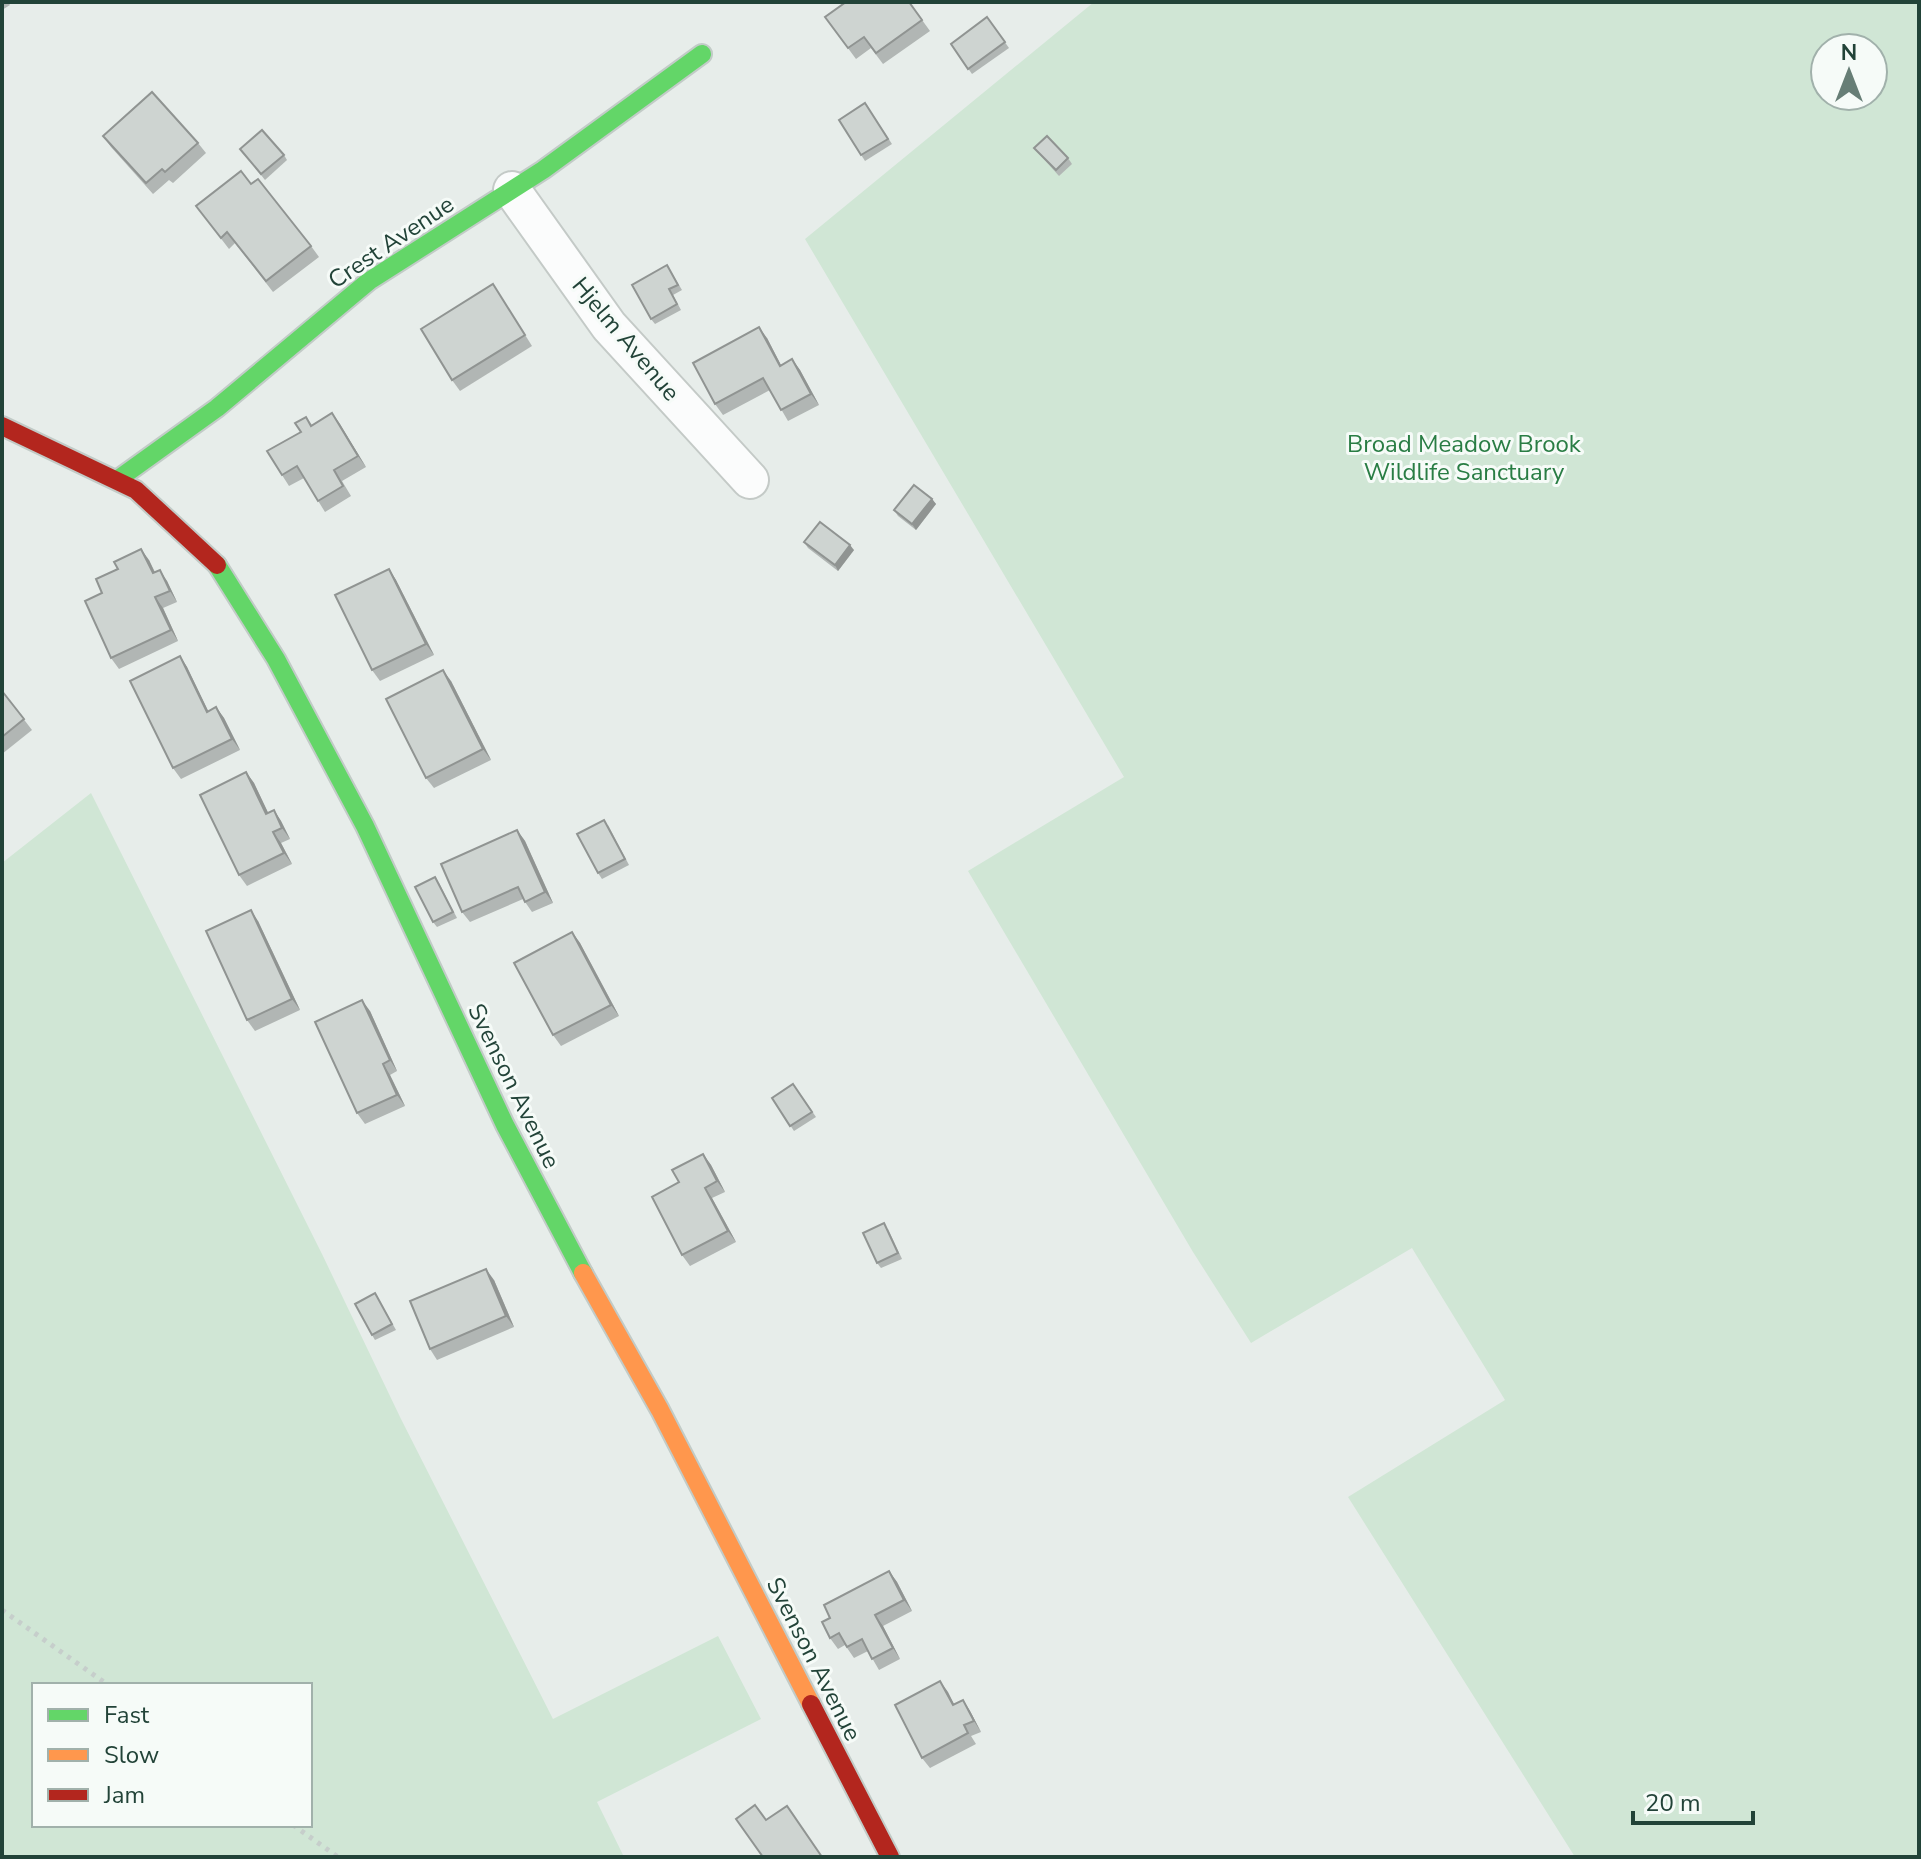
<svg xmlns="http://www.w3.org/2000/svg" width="1921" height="1859" viewBox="0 0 1921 1859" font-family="'Nunito Sans',sans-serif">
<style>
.green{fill:#d0e6d5;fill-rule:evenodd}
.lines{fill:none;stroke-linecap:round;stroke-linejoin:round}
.street-casing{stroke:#c4cac7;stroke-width:40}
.fast-casing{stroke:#c2cbc7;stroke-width:22}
.slow-casing{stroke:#c2cbc7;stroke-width:22}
.jam-casing{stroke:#c2cbc7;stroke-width:22}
.path{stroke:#c6cecb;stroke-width:5;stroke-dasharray:4 6;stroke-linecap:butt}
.street{stroke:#fbfcfc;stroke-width:36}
.fast{stroke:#63d668;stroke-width:18}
.slow{stroke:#ff974d;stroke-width:18}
.jam{stroke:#b3261e;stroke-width:18}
.wall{fill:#b1b6b4}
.shaded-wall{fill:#909492}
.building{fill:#ced4d1;stroke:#909492;stroke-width:2}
.labels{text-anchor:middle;stroke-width:6;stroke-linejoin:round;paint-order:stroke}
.street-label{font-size:24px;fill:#224338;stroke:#f6fbf8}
.park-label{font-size:24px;fill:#297d44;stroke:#f6fbf8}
</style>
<rect width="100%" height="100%" fill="#e7edea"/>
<g class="green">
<path d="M 1094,2 L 1919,2 L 1919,1857 L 1575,1857 L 1348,1497 L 1505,1400 L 1415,1253 L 1412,1248 L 1251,1343 L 1193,1252 L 968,871 L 1124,777 L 805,239 ZM 1825,48 L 1873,48 L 1873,96 L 1825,96 Z"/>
<path d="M 91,793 L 322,1254 L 401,1419 L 553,1719 L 718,1636 L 761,1719 L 597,1802 L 624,1857 L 2,1857 L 2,863 ZM 34,1685 L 310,1685 L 310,1825 L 34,1825 Z"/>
</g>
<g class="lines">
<g class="street-casing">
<polyline id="street" points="512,190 609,326 750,480"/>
</g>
<g class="fast-casing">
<g id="fast">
<polyline points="117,480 217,408 369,281 543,170 702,54"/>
<polyline points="217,565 276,659 365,826 505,1125 583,1273"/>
</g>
</g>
<g class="slow-casing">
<polyline id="slow" points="583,1273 660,1410 811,1704"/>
</g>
<g class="jam-casing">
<g id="jam">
<polyline points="2,426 136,490 217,565"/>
<polyline points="811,1704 890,1857"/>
</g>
</g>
<g class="path">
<polyline points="2,1610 108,1685"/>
<polyline points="293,1825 338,1857"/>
</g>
<use href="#street" class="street"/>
<use href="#fast" class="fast"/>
<use href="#slow" class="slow"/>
<use href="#jam" class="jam"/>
</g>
<g class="wall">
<polygon points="2,2 8,2 10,5 2,10"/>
<polygon points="909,2 930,31 883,64 871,48 856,59 825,17"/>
<polygon points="987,17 1009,48 972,74 951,44"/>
<polygon points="865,103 892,144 865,161 839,120"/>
<polygon points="103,136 198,143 206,153 173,183 169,180 153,194 111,147"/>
<polygon points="1034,148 1068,158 1072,164 1059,176"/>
<polygon points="240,149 284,155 287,160 265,180"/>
<polygon points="251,184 311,246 319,257 273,292 235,243 229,249 196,206"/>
<polygon points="667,265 682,290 673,295 681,310 655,324 651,319"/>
<polygon points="500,295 532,346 460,391 452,380"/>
<polygon points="767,338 781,365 792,359 800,370 819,405 788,421 770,390 723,415 715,404"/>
<polygon points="332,413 366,467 342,481 351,496 325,512 304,478 289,486 282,475 301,432 306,417 312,425"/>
<polygon points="932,499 936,504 916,530 898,516 894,510"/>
<polygon points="804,542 854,550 838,571 808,548"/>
<polygon points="149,560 155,572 167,581 177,602 163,608 178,641 119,669 111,658"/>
<polygon points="389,569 396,580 434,655 380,681 372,670"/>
<polygon points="180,656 187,667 208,711 216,707 224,718 240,750 181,779 173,768"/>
<polygon points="451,681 491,760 434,788 426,778"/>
<polygon points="2,691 32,730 2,754"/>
<polygon points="246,772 254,783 268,813 274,810 281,821 290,839 281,843 292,864 247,886 239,875"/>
<polygon points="608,825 629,865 602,879 598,873"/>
<polygon points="517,830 525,841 553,903 532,912 523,899 470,922 462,912"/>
<polygon points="439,883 457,918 437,927 433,922"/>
<polygon points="258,921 300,1010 255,1031 247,1020"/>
<polygon points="572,932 580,943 619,1016 561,1046 553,1035"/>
<polygon points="370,1011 397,1071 390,1075 405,1106 365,1124 357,1113"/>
<polygon points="793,1084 816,1117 794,1131 772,1098"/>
<polygon points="703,1154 711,1165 725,1192 712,1198 736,1242 690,1266 682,1255 679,1182"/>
<polygon points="888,1229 902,1259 881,1268 877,1263"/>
<polygon points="494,1280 514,1327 437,1360 430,1349"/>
<polygon points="375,1293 396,1330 375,1340 372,1335"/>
<polygon points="889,1571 897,1582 912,1611 883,1626 900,1659 879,1670 868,1651 854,1658 845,1645 838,1649 830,1638 830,1618"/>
<polygon points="940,1681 954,1704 963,1700 970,1711 981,1732 971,1736 976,1744 930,1768 922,1758"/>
</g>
<g class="shaded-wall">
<polygon points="759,327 767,338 787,377 780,366"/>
<polygon points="792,359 800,370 819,405 811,394"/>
<polygon points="332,413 340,424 366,467 358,456"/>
<polygon points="932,499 936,504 916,530 912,524"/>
<polygon points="850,545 854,550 838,571 835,565"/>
<polygon points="141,549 149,560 160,584 153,573"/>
<polygon points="389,569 396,580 434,655 426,644"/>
<polygon points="160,570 167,581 177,602 170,591"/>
<polygon points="155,597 163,608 178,641 171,630"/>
<polygon points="180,656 187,667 214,723 207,712"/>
<polygon points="443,670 451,681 491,760 483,749"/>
<polygon points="216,707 224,718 240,750 232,739"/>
<polygon points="246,772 254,783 274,825 266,814"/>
<polygon points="274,810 281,821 290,839 282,828"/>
<polygon points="517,830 525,841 553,903 545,892"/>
<polygon points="273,832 281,843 292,864 284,853"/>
<polygon points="251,910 258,921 300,1010 292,999"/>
<polygon points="572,932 580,943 619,1016 611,1005"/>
<polygon points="362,1000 370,1011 397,1071 390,1060"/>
<polygon points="383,1064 390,1075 405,1106 397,1095"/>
<polygon points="703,1154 711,1165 725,1192 717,1181"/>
<polygon points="705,1188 712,1198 736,1242 728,1231"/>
<polygon points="486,1269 494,1280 514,1327 506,1316"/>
<polygon points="889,1571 897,1582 912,1611 904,1600"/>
<polygon points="875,1615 883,1626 900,1659 893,1648"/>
<polygon points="940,1681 948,1692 960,1716 953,1705"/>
<polygon points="963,1700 970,1711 981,1732 974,1721"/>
</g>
<g class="building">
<polygon points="846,2 909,2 922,20 876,53 864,37 848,48 825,17"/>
<polygon points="987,17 1005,42 968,69 951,44"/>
<polygon points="152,92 198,143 165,172 162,169 146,183 103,136"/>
<polygon points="865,103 888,139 861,155 839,120"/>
<polygon points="262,130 284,155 261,174 240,149"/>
<polygon points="1047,136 1068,158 1056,170 1034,148"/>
<polygon points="241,171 251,184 258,179 311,246 266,281 227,232 221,238 196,206"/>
<polygon points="667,265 678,285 669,289 677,304 651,319 632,285"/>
<polygon points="493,284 525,335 452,380 421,329"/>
<polygon points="759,327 780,366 792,359 811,394 781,410 763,378 715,404 693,363"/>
<polygon points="332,413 358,456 334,470 343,486 318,501 297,466 282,475 267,451 301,432 295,423 306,417 311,426"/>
<polygon points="914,485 932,499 912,524 894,510"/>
<polygon points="820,522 850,545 835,565 804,542"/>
<polygon points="141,549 153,573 160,570 170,591 155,597 171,630 111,658 85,601 102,593 96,579 118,569 114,562"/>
<polygon points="389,569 426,644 372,670 335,595"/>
<polygon points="180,656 207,712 216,707 232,739 173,768 130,681"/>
<polygon points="443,670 483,749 426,778 386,699"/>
<polygon points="2,691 24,719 2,737"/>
<polygon points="246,772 266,814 274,810 282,828 273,832 284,853 239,875 200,795"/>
<polygon points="604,820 625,859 598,873 577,834"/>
<polygon points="517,830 545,892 525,902 518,887 462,912 441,864"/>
<polygon points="435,877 453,912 433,922 415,887"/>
<polygon points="251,910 292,999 247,1020 206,931"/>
<polygon points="572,932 611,1005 553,1035 514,963"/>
<polygon points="362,1000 390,1060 383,1064 397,1095 357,1113 315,1022"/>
<polygon points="793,1084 812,1112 790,1126 772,1098"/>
<polygon points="703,1154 717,1181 705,1188 728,1231 682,1255 652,1197 679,1182 672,1170"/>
<polygon points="884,1223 898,1253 877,1263 863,1233"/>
<polygon points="486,1269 506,1316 430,1349 410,1301"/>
<polygon points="375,1293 392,1324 372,1335 355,1304"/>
<polygon points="889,1571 904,1600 875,1615 893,1648 872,1659 862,1639 847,1647 839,1633 830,1638 822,1622 830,1618 824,1605"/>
<polygon points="940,1681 953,1705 963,1700 974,1721 964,1725 968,1733 922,1758 895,1705"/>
<polygon points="755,1805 766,1820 787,1806 822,1857 763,1857 736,1819"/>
</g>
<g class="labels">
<g class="street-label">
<text transform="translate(391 242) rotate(-34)" y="8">Crest Avenue</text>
<text transform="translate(626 339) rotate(50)" y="8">Hjelm Avenue</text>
<text transform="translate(514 1086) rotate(64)" y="8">Svenson Avenue</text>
<text transform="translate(814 1659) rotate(63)" y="8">Svenson Avenue</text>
</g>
<g class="park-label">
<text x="1464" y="452">Broad Meadow Brook<tspan x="1464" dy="28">Wildlife Sanctuary</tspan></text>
</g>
</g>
<rect width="1921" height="1859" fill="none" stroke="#224338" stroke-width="8"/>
<rect x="32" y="1683" width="280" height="144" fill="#f6fbf8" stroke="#a1b1ab" stroke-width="2"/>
<rect x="48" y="1709" width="40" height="12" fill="#63d668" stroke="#a1b1ab" stroke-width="2"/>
<text x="104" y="1723" font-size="24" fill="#224338">Fast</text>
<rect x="48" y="1749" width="40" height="12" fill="#ff974d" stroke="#a1b1ab" stroke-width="2"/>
<text x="104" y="1763" font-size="24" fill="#224338">Slow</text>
<rect x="48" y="1789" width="40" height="12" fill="#b3261e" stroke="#a1b1ab" stroke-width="2"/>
<text x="104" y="1803" font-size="24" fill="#224338">Jam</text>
<g transform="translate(1849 72)"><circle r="38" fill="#f6fbf8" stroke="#a1b1ab" stroke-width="2"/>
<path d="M0-6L14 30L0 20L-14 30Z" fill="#677e76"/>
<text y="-12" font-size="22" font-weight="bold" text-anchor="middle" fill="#224338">N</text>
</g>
<path d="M1633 1811v12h120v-12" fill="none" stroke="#224338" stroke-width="4"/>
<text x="1645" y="1811" font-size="24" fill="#224338" stroke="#f6fbf8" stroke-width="6" paint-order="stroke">20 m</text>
</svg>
